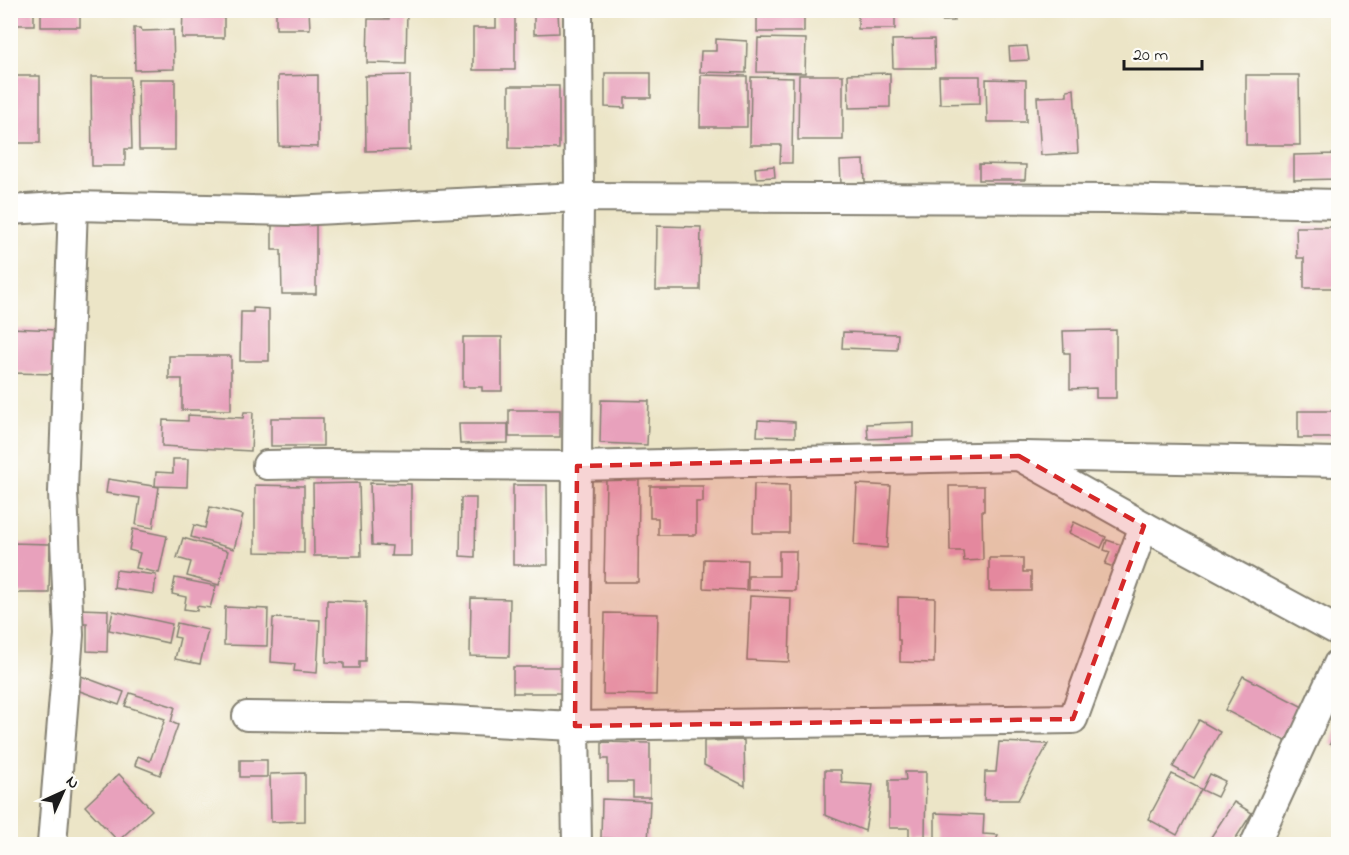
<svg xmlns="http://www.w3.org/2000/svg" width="1349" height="855" viewBox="0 0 1349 855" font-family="'Indie Flower',sans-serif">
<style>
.building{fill:#e8a1bc}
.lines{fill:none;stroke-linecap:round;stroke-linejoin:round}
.street-casing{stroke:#848072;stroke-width:32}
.street{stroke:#fff;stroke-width:28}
.marked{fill:#d62828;fill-opacity:0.2;stroke:#d62828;stroke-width:4.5;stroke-dasharray:12 8;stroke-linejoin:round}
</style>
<rect width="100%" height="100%" fill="#fdfcf7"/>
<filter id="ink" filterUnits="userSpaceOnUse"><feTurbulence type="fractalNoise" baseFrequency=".0167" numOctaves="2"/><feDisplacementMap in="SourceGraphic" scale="12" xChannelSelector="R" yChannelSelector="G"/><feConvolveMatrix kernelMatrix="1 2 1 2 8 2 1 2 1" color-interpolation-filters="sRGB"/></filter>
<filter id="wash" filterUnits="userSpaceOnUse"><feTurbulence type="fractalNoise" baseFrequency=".008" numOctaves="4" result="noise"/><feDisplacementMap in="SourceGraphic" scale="24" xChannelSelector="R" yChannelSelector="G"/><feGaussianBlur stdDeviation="1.35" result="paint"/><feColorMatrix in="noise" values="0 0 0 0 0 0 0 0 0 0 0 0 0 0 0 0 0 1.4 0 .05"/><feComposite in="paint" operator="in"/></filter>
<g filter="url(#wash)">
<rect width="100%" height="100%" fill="#ece5c7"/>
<g id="blocks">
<g class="building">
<rect x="10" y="10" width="24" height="15"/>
<rect x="41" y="10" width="39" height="17"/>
<polygon points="183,10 224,10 224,38 182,38"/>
<polygon points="276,10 309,10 310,29 276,29"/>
<polygon points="388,10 407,10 406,64 367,63 368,19 389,19"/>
<polygon points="496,10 515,10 515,70 473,70 473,28 496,28"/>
<polygon points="534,10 558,10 559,33 534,34"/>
<rect x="757" y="10" width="47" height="22"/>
<rect x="858" y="10" width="37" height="19"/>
<rect x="942" y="10" width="12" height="11"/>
<polygon points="134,28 141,28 142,31 173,30 174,69 135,70"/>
<polygon points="758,38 806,39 805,73 757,72"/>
<polygon points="716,39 747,41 746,73 700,72 701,51 716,51"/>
<polygon points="934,39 935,68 893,68 892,40"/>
<polygon points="1027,46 1029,60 1010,61 1009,47"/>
<polygon points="605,73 651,73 651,98 625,98 625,108 605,107"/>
<polygon points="890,73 890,107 849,108 848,74"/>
<polygon points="318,75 318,147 279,146 278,76"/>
<polygon points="410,75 410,150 366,151 365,76"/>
<polygon points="701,75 747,76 747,127 700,127"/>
<polygon points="799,75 843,75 843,140 798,140"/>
<polygon points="1246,75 1299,75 1300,145 1246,145"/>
<rect x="10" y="76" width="30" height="67"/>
<polygon points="939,76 980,76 980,103 940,104"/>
<polygon points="91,77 130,77 132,149 125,149 125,166 92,166"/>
<polygon points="751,77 793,78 792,163 780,163 781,145 750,145"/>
<polygon points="138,79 175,79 175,150 139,150"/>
<polygon points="986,79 1026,80 1026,122 987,122"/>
<polygon points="509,86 559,86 559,149 509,148"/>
<polygon points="1074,89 1078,153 1041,155 1037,97 1067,96 1067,90"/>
<polygon points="1338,154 1338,179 1294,180 1294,155"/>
<polygon points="864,160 865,183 841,184 840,161"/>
<polygon points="979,164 1026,165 1025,180 979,180"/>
<polygon points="774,166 775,177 756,178 755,168"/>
<polygon points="272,225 316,225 316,294 282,294 281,250 272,250"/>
<polygon points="657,226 701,227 700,290 656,290"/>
<polygon points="1296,227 1338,227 1338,288 1304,288 1304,258 1297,258"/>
<polygon points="253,308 269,309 269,361 240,361 241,312 253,312"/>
<polygon points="10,328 57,330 55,374 10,373"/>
<polygon points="1116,330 1116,398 1096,398 1096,388 1070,389 1070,353 1064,353 1063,331"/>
<polygon points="843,332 898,334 897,350 842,348"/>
<polygon points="463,337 502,337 502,391 482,391 482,387 463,387"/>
<polygon points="169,356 231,356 231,410 182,410 182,379 169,379"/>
<polygon points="601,400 649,401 647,445 600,443"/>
<rect x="509" y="410" width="51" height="27"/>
<rect x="1298" y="411" width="40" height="27"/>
<polygon points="244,412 253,412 251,451 162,446 163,420 188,421 188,415 243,418"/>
<rect x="271" y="418" width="52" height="28"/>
<polygon points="758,420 795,422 795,437 757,436"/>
<polygon points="913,422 913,437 868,439 867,424"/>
<polygon points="459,424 508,424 508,443 460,444"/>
<polygon points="173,459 188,459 187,487 155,486 156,472 173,473"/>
<polygon points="108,479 159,487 153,528 136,525 140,498 106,493"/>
<polygon points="606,479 639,479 638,582 604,582"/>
<polygon points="359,483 361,556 314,556 313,484"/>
<polygon points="370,483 411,484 411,556 391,556 392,546 372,545"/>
<polygon points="754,484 789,485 789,533 753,533"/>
<polygon points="857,484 891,486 887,548 854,545"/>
<polygon points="255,485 304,486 304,553 255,552"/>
<polygon points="513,485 547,485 548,565 513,565"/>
<polygon points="650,486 703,486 703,502 696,502 696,535 658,535 658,518 650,518"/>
<polygon points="949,486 984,486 984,511 982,511 983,560 964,561 963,551 950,551"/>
<polygon points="461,498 476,498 475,557 460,556"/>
<polygon points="210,507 243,515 234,549 191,537 194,525 205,528"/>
<polygon points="1074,522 1106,537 1101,548 1069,533"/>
<polygon points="133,529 167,536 159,573 136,568 140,553 129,550"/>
<polygon points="183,538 228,551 219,585 187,576 191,562 177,558"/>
<polygon points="1107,540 1130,548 1122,570 1105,564 1110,552 1104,550"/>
<polygon points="10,543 50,544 49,593 10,593"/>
<polygon points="779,551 796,551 795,591 748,590 748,576 779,576"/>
<polygon points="989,558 1023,558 1023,572 1031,572 1031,591 989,591"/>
<polygon points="704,559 747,560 746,590 703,588"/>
<polygon points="116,570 156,575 154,594 114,588"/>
<polygon points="175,578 216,586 210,608 197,606 197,611 184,609 186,597 172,594"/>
<polygon points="750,596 791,598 789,662 747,660"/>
<polygon points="898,597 935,598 934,663 900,662 900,640 898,640"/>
<polygon points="471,598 510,599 509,657 470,656"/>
<polygon points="327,600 366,602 365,661 359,661 359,668 344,668 344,663 326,662"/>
<polygon points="225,607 268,609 267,646 224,645"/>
<polygon points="79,609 108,610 107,652 87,651 87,624 79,624"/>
<polygon points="113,611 172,624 168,643 109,630"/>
<polygon points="605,613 658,614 656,695 603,694"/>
<polygon points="273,618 320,620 317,673 294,671 295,664 271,662"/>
<polygon points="177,623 208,630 200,664 175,659 180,638 174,637"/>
<polygon points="513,667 562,667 561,693 513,693"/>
<polygon points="81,676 124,692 119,705 77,690"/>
<polygon points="1243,676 1305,708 1287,742 1225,710"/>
<polygon points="130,693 175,707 171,722 178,725 160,775 135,765 138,756 150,761 165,719 125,706"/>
<polygon points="1199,720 1220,732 1194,778 1173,767"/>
<polygon points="1338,723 1338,747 1330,744"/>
<polygon points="744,740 745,786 704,765 704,741"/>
<polygon points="602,742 650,743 650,797 633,797 633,782 608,782 608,759 602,759"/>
<polygon points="999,742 1048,744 1018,800 984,800 985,772 996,772"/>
<rect x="240" y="760" width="27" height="17"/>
<polygon points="825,770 841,770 842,783 873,785 865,831 825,815"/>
<polygon points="905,772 926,772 925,839 909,839 909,828 889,828 889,780 906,780"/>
<polygon points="305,773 305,821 271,822 270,774"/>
<polygon points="119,774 152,810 118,841 85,806"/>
<polygon points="1172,774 1201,789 1177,835 1148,819"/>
<polygon points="1210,774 1225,781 1217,797 1202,790"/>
<polygon points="602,799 650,801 648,844 619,844 619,839 601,838"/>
<polygon points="1234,802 1252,813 1232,844 1217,844 1209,840"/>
<polygon points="935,813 984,815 983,834 998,835 995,844 935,844"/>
</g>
</g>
</g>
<g filter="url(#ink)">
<use href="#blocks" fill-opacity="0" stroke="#848072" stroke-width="1.5"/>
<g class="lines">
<g class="street-casing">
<g id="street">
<polyline points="10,210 73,206 295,211 579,197 1110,199 1338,204"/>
<polyline points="1023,456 1338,462"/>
<polyline points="267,465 322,464 577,466 1019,456 1144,526 1338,631"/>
<polyline points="247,716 409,718 575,726 1073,719 1144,526"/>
<polyline points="52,844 69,635 63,492 73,206"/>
<polyline points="577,844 575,726 579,197 578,10"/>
<polyline points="1255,844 1338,664"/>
</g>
</g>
<use href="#street" class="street"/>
</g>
</g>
<path class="marked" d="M 1019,456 L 1144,526 L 1073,719 L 575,726 L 577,466 Z"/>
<rect width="1349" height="855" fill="none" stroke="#fdfcf7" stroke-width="36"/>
<g transform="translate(63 792) rotate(45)" stroke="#fdfcf7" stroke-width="4.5" paint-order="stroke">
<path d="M0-4.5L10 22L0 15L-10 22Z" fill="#1c1c1c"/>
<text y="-9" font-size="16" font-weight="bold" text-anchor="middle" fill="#1c1c1c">N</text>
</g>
<path d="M1124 60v9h78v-9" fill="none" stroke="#1c1c1c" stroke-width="3"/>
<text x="1133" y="60" font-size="18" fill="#1c1c1c" stroke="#fdfcf7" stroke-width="4.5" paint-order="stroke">20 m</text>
</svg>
